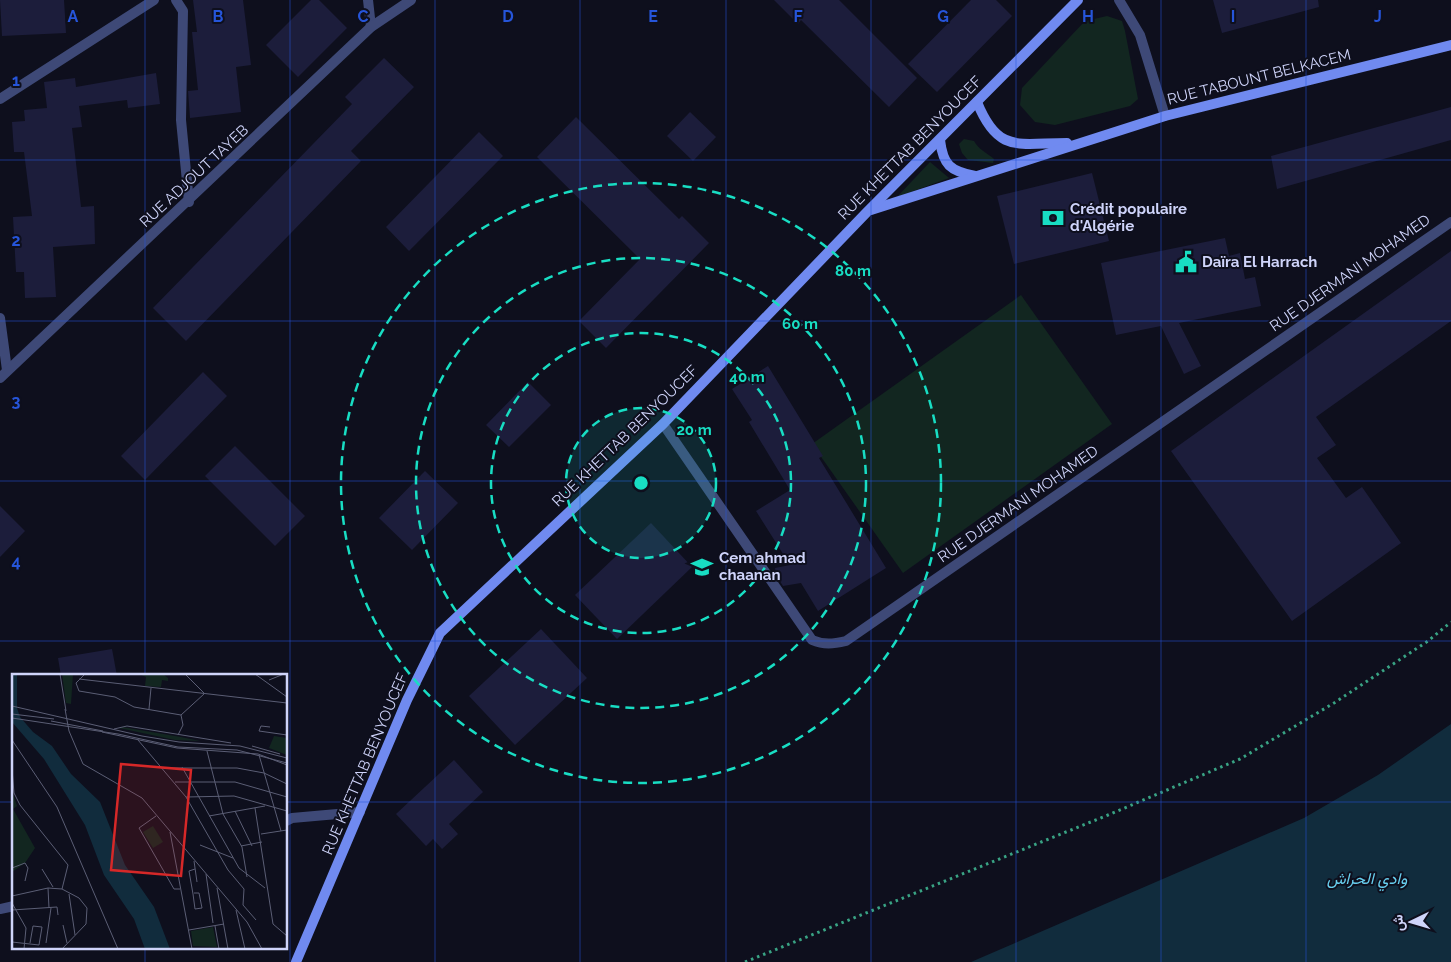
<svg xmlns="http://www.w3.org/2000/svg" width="1451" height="962" viewBox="0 0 1451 962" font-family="Raleway,Vazirmatn,sans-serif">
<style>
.green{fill:#122620}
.water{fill:#112c3d}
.building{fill:#1c1d3b}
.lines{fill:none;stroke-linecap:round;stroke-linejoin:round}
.path{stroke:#39a384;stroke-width:3;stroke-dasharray:2.5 4;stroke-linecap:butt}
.lane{stroke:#3e4977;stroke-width:10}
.street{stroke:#3e4977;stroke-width:10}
.secondary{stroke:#708af0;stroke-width:10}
.grid{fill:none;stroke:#2655da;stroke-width:1;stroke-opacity:0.55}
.ring{fill:none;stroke:#18ddc3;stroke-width:2.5;stroke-dasharray:9 6}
.labels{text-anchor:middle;stroke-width:4;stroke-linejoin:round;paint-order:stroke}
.street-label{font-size:15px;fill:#cfd4fa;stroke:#0e0f1d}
.poi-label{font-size:15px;font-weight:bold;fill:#cfd4fa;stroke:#0e0f1d;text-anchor:start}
.water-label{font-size:16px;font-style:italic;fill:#68cfef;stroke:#0e0f1d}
.inset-road{fill:none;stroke:#5b5e75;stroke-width:1}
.view{fill:#d62828;fill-opacity:0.15;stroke:#d62828;stroke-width:2.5}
.inset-edge{fill:none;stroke:#cfd4fa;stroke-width:2.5}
.grid-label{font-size:16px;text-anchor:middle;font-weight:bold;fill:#2655da;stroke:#0e0f1d;stroke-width:4;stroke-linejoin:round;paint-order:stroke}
.centre{fill:#18ddc3;stroke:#0e0f1d;stroke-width:2.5}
.ring-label{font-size:15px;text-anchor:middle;font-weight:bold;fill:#18ddc3;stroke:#0e0f1d;stroke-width:4;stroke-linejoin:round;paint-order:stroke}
</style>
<rect width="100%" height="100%" fill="#0e0f1d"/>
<g class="green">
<polygon points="1107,16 1122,21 1125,31 1138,99 1130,106 1055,125 1035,122 1020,105 1022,88 1085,21"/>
<path d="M 964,139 L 974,141 C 978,149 987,153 994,159 L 993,163 L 968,160 L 962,153 L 959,144 Z"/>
<polygon points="930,162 949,178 897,197"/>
<polygon points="1021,295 1112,424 903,573 812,444"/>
</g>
<polygon class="water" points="1451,724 1451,962 971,962 1304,818 1378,775"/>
<g class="building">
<polygon points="0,0 64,0 66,33 2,36"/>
<polygon points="193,0 243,0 251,65 236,67 241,112 190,118 188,91 198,90 192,32 197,32"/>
<polygon points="311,0 319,0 347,28 298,77 266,45"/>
<polygon points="774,0 839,0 917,78 889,107 801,20 798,24"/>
<polygon points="971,0 996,0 1012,16 937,92 908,64"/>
<polygon points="1213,0 1318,0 1319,7 1222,33"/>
<polygon points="384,58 414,87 351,151 361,161 186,341 153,308 352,104 345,97"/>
<polygon points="156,73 160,104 128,108 127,100 79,106 82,127 72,128 81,207 94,206 95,244 53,247 56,297 25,298 24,272 16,272 13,217 32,216 24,152 14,152 12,122 25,121 24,110 47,108 44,82 75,78 76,87"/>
<polygon points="1451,107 1451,140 1277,189 1271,156"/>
<polygon points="690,112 716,137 693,161 667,136"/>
<polygon points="576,117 679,219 682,216 709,243 606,348 579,321 640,259 537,157"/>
<polygon points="479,132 503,156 409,251 386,227"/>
<polygon points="1092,173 1109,241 1014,264 997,196"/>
<polygon points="1225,238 1229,256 1240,253 1245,279 1255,277 1261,306 1179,323 1201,366 1184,374 1161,326 1116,335 1101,263"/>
<polygon points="1451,251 1451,321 1316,417 1336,445 1317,458 1346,498 1362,487 1401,543 1292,621 1171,451"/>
<polygon points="768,366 823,456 819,458 886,568 818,611 801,583 783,586 776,575 775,568 790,565 756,511 790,490 749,422 752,420 732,389"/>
<polygon points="203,372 227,396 145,480 121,456"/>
<polygon points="528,382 551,405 509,447 486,425"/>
<polygon points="235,446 305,516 275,546 205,476"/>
<polygon points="425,471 458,503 412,550 379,518"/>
<polygon points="0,506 25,531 0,557"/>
<polygon points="651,523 692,567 617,639 575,595"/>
<polygon points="541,629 587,678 515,745 469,696"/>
<polygon points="112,649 117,676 61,676 58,658"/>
<polygon points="454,760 483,792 449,824 458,834 442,849 433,839 426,846 396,814"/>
</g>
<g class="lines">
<polyline class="path" points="745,962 1108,815 1240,759 1334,703 1428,641 1451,622"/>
<g class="lane">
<polyline points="286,821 292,818 360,812"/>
<polyline points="0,909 14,906"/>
</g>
<g class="street">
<polyline points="176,0 183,11 181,120 189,202"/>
<polyline points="368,0 371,27"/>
<polyline points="1119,0 1140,35 1165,116"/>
<polyline points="0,99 154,0"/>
<polyline points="0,318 7,370"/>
<polyline points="0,378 371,27 411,0"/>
<path d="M 663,424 L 812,640 C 824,645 833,644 846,641 L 1451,222"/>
</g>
<g class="secondary">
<path d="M 977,102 C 998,154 1018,143 1067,143"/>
<path d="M 940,140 C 943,165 950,171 975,176"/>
<polyline points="871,210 1165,116 1451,45"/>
<polyline points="296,962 407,700 440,633 663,424 867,212 1078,0"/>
</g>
</g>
<path class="grid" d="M 145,0 L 145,676M 290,0 L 290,962M 435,0 L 435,962M 580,0 L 580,962M 726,0 L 726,962M 871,0 L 871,962M 1016,0 L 1016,962M 1161,0 L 1161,962M 1306,0 L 1306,962M 0,160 L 1451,160M 0,321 L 1451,321M 0,481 L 1451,481M 0,641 L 1451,641M 0,802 L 14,802M 286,802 L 1451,802M 145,948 L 145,962"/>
<circle cx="641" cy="483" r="75" fill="#18ddc3" fill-opacity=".12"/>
<g class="ring">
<circle cx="641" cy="483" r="75"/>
<circle cx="641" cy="483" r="150"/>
<circle cx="641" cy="483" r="225"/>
<circle cx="641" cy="483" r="300"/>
</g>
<defs>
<g id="bank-bare" transform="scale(1.725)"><path d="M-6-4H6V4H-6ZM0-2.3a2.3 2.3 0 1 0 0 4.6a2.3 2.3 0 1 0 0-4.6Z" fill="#18ddc3" stroke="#0e0f1d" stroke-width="2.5" paint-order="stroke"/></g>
<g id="civic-bare" transform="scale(1.725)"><path d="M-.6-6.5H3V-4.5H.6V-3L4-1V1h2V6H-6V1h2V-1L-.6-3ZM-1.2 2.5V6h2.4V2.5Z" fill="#18ddc3" stroke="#0e0f1d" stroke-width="2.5" paint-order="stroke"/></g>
<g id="university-bare" transform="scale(1.725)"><path d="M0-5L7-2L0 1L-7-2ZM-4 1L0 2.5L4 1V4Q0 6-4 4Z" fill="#18ddc3" stroke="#0e0f1d" stroke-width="2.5" paint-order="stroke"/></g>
</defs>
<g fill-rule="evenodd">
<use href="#bank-bare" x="1053" y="218"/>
<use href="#civic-bare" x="1186" y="262"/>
<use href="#university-bare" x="702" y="567"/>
</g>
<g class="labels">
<g class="street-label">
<text transform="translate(1259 77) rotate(-14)" y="5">RUE TABOUNT BELKACEM</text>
<text transform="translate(910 148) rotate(-45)" y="5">RUE KHETTAB BENYOUCEF</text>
<text transform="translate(194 176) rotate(-43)" y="5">RUE ADJOUT TAYEB</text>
<text transform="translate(1350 273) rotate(-35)" y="5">RUE DJERMANI MOHAMED</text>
<text transform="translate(625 436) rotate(-44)" y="5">RUE KHETTAB BENYOUCEF</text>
<text transform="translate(1018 504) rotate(-35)" y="5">RUE DJERMANI MOHAMED</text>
<text transform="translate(365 764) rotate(-67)" y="5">RUE KHETTAB BENYOUCEF</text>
</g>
<g class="poi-label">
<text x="1070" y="214">Crédit populaire<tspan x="1070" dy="17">d'Algérie</tspan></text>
<text x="1202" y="267">Daïra El Harrach</text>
<text x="719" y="563">Cem ahmad<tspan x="719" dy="17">chaanan</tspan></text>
</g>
<g class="water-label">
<text x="1367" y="884">وادي الحراش</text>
</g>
</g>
<g transform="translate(12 674)">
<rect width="275" height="275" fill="#0e0f1d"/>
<path d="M 50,0 L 61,0 L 59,30 L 54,29 ZM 127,0 L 151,0 L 156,4 L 156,7 L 150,6 L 149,13 L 133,12 L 134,3 ZM 110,53 L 169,63 L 188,67 L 163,66 L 107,54 ZM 262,62 L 275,64 L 275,81 L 257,74 ZM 0,117 L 5,132 L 1,135 L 23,174 L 13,189 L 0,198 ZM 141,152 L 151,168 L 141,174 L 131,158 ZM 201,253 L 205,273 L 181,272 L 179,257 Z" fill="#122620"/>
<path d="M 0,0 L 5,0 L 5,34 L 8,43 L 21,58 L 40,72 L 59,100 L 88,128 L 113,191 L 142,233 L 158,275 L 133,275 L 122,245 L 92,201 L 73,151 L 32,85 L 0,48 Z" fill="#112c3d"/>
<path class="inset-road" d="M 48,0 L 54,37M 73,0 L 64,9 L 67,17 L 103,23 L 122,33 L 169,41 L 171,51 L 166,61M 173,0 L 193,20M 243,0 L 275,23M 67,5 L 275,29M 257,6 L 272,0M 0,32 L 130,62 L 167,68 L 228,72 L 275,84M 53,35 L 57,57 L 71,90 L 130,124 L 235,248 L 250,275M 137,35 L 139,14M 0,40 L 42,45M 169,41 L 192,20M 0,44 L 106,60 L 166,73 L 225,76 L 275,89M 39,47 L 91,57M 258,53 L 249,52 L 247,57 L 275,61M 102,55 L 115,52 L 219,69M 90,58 L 165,74 L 246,80 L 275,91M 0,66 L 45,133 L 106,275M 126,66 L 174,123 L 216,196 L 232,215 L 231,231M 240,72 L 268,80M 195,77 L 211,140 L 230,173 L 235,203M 247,81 L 269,157M 170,93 L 227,194 L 253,214M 152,94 L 225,94 L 252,99 L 275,110M 0,95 L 2,119 L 8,131 L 56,191 L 50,215 L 67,224 L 75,234 L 74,250 L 50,275M 163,108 L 223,108 L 275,123M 174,123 L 222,122 L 275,137M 243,134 L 261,250 L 275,262M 223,137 L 240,172M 144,142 L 127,154 L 162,215 L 168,215M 197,142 L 253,132M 158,158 L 180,275M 249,160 L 275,156M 188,171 L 221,184M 229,172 L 250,168M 182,187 L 185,208M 0,194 L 13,189 L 16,194 L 13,207M 30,195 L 41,213M 194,200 L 201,249M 36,214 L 37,234M 205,214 L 216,275M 182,219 L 187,219 L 190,234 L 183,235 L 181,220 L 177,197 L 183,195M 57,220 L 63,261M 0,222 L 36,214 L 50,215M 0,229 L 14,254 L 12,275M 231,231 L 244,246M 0,236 L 45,233 L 46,241M 224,236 L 233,275M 51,251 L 55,269M 203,252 L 207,275M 177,256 L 212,250M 0,268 L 27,271 L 30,253 L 21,252 L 18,269M 34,269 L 39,234"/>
<path class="view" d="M 109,90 L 179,96 L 169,202 L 99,196 Z"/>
<rect width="275" height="275" class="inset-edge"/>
</g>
<g class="grid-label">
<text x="73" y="22">A</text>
<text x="218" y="22">B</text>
<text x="363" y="22">C</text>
<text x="508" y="22">D</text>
<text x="653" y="22">E</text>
<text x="798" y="22">F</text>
<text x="943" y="22">G</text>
<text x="1088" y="22">H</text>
<text x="1233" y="22">I</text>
<text x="1378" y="22">J</text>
<text x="16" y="86">1</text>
<text x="16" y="246">2</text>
<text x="16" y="407">3</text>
<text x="16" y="567">4</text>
</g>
<circle cx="641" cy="483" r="8" class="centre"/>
<g class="ring-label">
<text x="853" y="276">80 m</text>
<text x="800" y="329">60 m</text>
<text x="747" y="382">40 m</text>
<text x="694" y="435">20 m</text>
</g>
<g transform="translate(1411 922) rotate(265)" stroke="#0e0f1d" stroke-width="4" paint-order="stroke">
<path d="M0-4L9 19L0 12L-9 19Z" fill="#cfd4fa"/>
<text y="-8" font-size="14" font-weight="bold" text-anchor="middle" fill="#cfd4fa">ش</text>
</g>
</svg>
